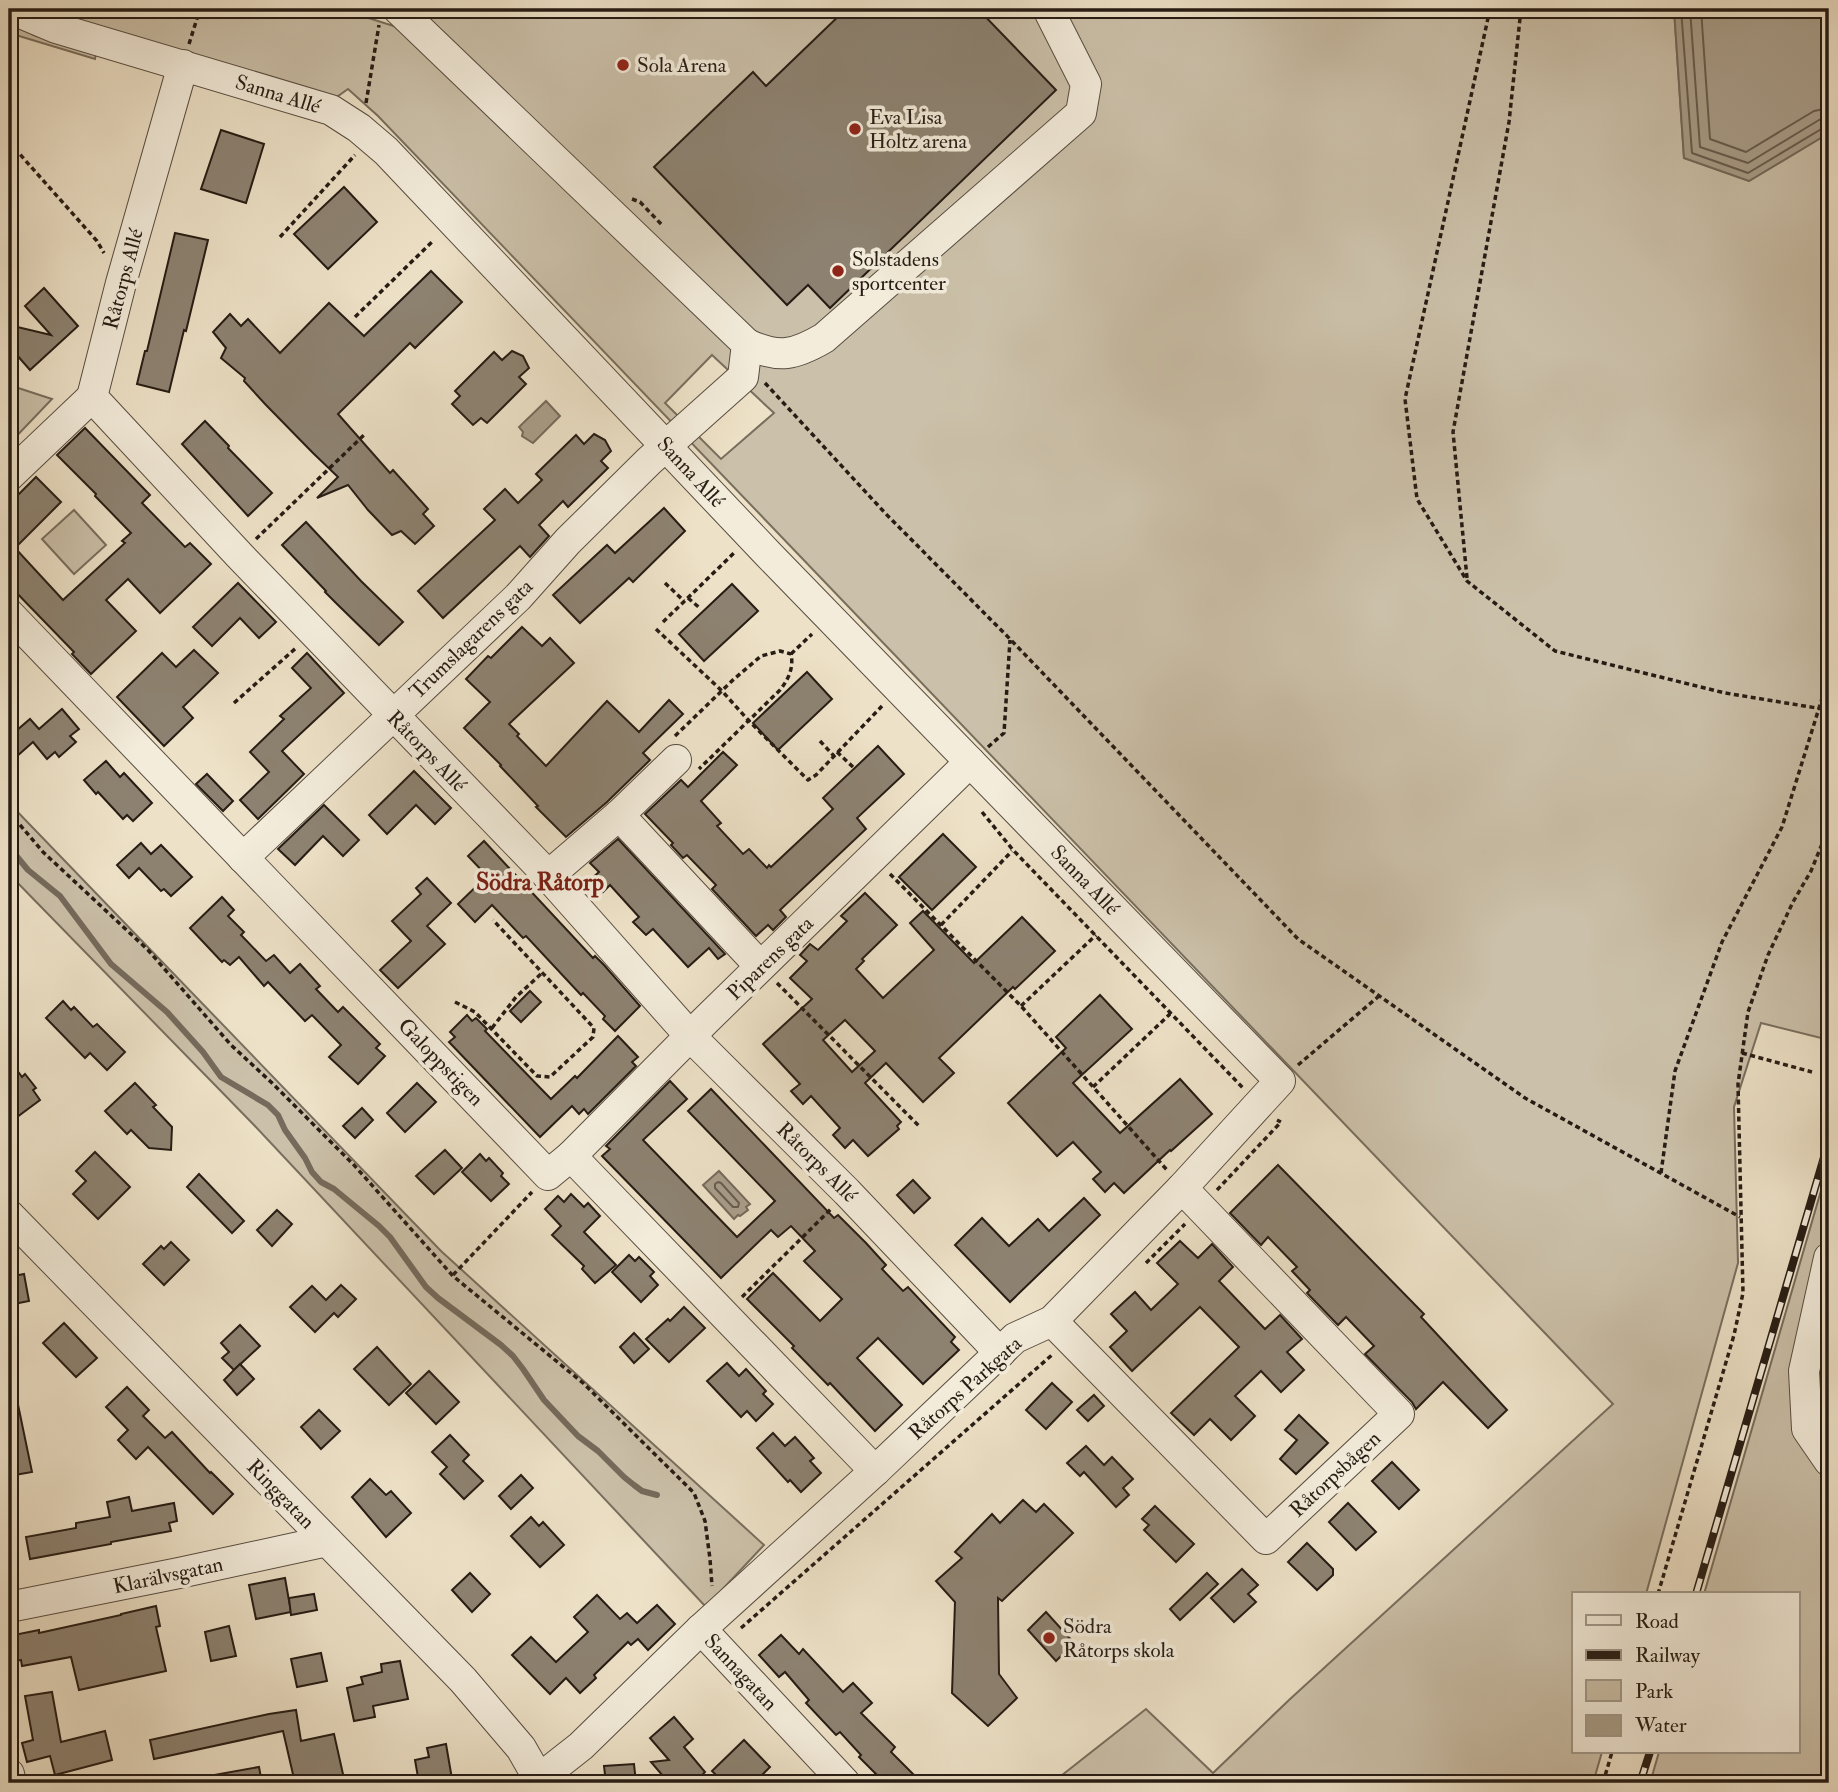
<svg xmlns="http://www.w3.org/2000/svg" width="1838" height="1792" viewBox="0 0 1838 1792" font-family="'IM FELL Double Pica',serif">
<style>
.green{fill:#cbc0a9;stroke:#786e5e;stroke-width:2;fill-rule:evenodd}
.water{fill:#a99e8a;stroke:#756a5b;stroke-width:2}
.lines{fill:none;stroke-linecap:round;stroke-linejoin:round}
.shore{stroke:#685d4f;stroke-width:2}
.stream{stroke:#756a5b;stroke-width:6}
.building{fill:#8d8271;stroke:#261c14;stroke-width:2;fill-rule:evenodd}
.minor-casing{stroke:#584d41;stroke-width:32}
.path{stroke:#261c14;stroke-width:3.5;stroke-dasharray:5 3.5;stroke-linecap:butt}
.minor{stroke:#f3ecdb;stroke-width:30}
.rail-casing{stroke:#261c14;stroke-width:8}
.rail{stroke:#f3ecdb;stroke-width:5;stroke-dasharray:16;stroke-linecap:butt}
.poi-dot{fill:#8f2418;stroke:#f3ecdb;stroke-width:2.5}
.labels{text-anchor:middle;stroke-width:7;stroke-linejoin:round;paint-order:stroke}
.poi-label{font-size:21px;fill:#261c14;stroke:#f3ecdb;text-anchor:start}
.street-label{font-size:21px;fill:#261c14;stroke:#f3ecdb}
.quarter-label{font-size:24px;font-weight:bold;fill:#7a1f14;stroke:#f3ecdb}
</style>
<rect width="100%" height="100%" fill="#ede1c7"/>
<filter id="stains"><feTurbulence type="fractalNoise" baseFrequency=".00286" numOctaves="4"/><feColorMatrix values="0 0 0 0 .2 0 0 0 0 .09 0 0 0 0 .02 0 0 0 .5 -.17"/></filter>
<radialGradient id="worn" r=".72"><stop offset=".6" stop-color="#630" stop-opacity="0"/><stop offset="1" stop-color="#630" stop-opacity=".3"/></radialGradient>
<g class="green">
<path d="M 47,9 L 340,9 L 403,29 L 409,9 L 1674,9 L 1684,158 L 1749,181 L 1829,133 L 1829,1040 L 1761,1023 L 1734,1107 L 1738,1263 L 1646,1594 L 1574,1594 L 1574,1752 L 1602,1752 L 1593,1783 L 1052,1783 L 1146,1709 L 1213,1773 L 1289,1700 L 1613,1404 L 378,116 L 348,89 L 334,99 L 63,19 ZM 712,355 L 774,413 L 721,459 L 665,403 Z"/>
<polygon points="9,21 34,35 96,53 95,59 9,33"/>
<polygon points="9,385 52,399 9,444"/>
<polygon points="74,510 106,545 74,574 42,539"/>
<polygon points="9,803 441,1251 764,1545 706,1607 253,1124 9,874"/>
<polygon points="1829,1163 1829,1227 1809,1306 1796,1436 1829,1485 1829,1783 1650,1783 1659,1752 1798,1752 1798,1594 1704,1594"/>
<polygon points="1829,1293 1829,1434 1816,1411 1818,1336"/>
</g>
<g class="water">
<polygon points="1674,9 1829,9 1829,133 1749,181 1684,158"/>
<polygon points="546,401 560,416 533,443 522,436 523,432 519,427"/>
<polygon points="719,1171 750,1204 746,1207 748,1210 740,1216 738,1215 734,1219 703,1185"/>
</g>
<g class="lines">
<g class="shore">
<polyline points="1681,9 1692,153 1748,173 1823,128 1829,127"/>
<polyline points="1690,9 1700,147 1748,163 1819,120 1829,118"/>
<polyline points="1701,9 1710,139 1746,152 1814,111 1829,108"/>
<polygon points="718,1182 721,1183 739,1203 738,1207 733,1207 715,1188 715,1184"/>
</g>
<polyline class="stream" points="9,847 28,870 60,896 111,964 167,1012 203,1052 221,1077 268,1105 278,1115 285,1130 305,1158 312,1172 321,1182 334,1189 379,1226 390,1237 426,1287 438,1298 501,1345 513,1356 523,1369 544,1400 578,1436 598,1451 624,1477 634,1485 642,1491 657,1495"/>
</g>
<g class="building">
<polygon points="846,9 978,9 1056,90 830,308 808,285 787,305 654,167 753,72 766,86"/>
<polygon points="221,130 264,144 246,203 201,189"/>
<polygon points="344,187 377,222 328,269 294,234"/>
<polygon points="175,233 208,240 186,331 184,330 169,392 137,384 145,351 147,351"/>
<polygon points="431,271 462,302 415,348 410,343 338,414 390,473 393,470 428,509 423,514 434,526 415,544 401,531 392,535 368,510 348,485 317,498 338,477 313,453 266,405 244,381 245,378 221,358 226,348 213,332 230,314 241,326 248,319 280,353 329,303 364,336"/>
<polygon points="44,288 78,326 30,370 9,346 9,325 51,335 25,306"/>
<polygon points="512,351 523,356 529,368 519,377 526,384 487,423 481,418 473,425 452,404 460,396 455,391 494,352 502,360"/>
<polygon points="205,421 229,446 228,448 272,493 248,516 182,444"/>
<polygon points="85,428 150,495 142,503 185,547 190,543 211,564 160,613 128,579 106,600 136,631 91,674 72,654 74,652 9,585 9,504 36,477 61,502 15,548 63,600 125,543 122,541 131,533 95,496 96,494 57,455"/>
<polygon points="594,434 605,440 611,451 601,461 608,468 568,507 563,501 539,525 549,536 530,557 520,546 443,618 418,591 495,520 484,509 505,489 518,503 542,480 536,474 576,435 584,444"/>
<polygon points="664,508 685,531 633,582 629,578 580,623 553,595 607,545 615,553"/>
<polygon points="306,522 361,581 403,622 379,645 337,604 325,592 326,591 282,545"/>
<polygon points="238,583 276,622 259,638 240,618 212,646 193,627"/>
<polygon points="732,584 758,611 704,661 679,634"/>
<polygon points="522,627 542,646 550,638 574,663 509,724 519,734 517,736 546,766 607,701 639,732 669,700 683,714 643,753 650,760 607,802 566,837 536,807 538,806 500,766 501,765 464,728 490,702 466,679 488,656 491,658"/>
<polygon points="194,650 218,673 183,707 193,718 164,746 117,697 162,653 176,667"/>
<polygon points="307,653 344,693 282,751 304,774 258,819 240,800 269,772 250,752 284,719 280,716 311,688 292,668"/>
<polygon points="807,672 832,699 778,750 753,723"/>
<polygon points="62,709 79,729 70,736 76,742 59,757 55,752 47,759 33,742 16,757 9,748 9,737 30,719 39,729"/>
<polygon points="878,746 904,774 857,818 866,829 780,910 786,917 773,930 768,925 756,936 712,889 716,885 687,855 683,858 671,845 673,843 645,814 681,780 688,787 723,752 737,765 701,801 721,823 717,826 743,854 749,849 767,868 769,865 771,867 833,809 823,798"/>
<polygon points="106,761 120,777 124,773 152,803 133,821 127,815 123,819 98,792 96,794 84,780"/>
<polygon points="414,771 451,808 435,824 416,805 387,834 369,815"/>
<polygon points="207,774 233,801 223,811 196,784"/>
<polygon points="324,805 359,840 343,856 323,836 295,865 278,849"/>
<polygon points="943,834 976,867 932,910 899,877"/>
<polygon points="618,839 725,954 718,959 709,948 688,967 653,929 646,935 633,922 639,917 610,885 603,892 591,879 599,872 590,863"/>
<polygon points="484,841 593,958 595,956 604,965 640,1006 615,1031 603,1019 605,1016 583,993 581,995 526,936 523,938 492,905 475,922 458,904 487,876 468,856"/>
<polygon points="141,843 151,854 161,845 192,877 171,896 164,889 161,891 139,868 129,878 117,865"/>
<polygon points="427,878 451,903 427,926 445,944 398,988 380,970 411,941 392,921 421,894 416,888"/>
<path d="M 865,893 L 897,925 L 862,959 L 864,961 L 856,969 L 883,998 L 934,950 L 910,923 L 923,911 L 974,963 L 1022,917 L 1055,951 L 1015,989 L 1013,987 L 939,1058 L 954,1073 L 923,1102 L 886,1063 L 865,1083 L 901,1122 L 897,1126 L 899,1129 L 868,1156 L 853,1140 L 845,1148 L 833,1135 L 840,1128 L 811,1096 L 803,1104 L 791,1091 L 800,1084 L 763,1044 L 812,999 L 790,978 L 807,961 L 800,955 L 810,944 L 818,950 L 847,921 L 841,916 ZM 845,1020 L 875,1051 L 852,1072 L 823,1040 Z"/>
<polygon points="222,897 234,910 228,916 244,932 241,935 266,961 274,955 290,973 300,964 320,986 316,989 338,1012 343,1007 380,1044 376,1048 385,1056 358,1084 329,1057 341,1045 312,1015 305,1021 268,982 264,986 239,957 230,965 224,960 222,962 190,928"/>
<polygon points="530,991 541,1002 521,1022 510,1011"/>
<polygon points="1100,995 1132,1029 1073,1083 1120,1133 1180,1079 1212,1114 1171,1151 1170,1150 1124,1193 1114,1183 1105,1192 1093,1179 1101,1172 1073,1142 1057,1156 1008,1103 1066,1048 1056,1037"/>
<polygon points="63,1001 71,1010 74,1007 93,1027 97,1024 125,1052 107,1070 90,1053 85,1058 46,1018"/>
<polygon points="467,1015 472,1021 476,1018 487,1029 485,1031 551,1099 575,1076 577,1078 618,1036 638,1057 632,1062 636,1066 588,1114 584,1109 579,1114 572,1106 540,1137 449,1042 455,1037 450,1032"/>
<polygon points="9,1059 22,1077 25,1074 36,1088 33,1090 40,1100 9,1123"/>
<polygon points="670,1081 687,1099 643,1140 737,1237 775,1201 688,1111 711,1089 834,1218 838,1215 866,1243 886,1265 882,1269 903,1291 908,1287 955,1337 951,1342 959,1350 923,1384 878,1338 857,1358 902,1405 875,1431 830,1383 828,1385 792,1348 794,1346 747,1299 773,1273 820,1321 842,1299 804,1261 815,1251 791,1226 778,1237 771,1230 721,1278 602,1156 610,1149 606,1146"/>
<polygon points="135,1083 156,1105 153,1107 172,1127 171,1150 149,1148 131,1130 127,1134 105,1111"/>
<polygon points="417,1083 436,1102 405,1132 387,1113"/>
<polygon points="362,1108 373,1120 355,1138 343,1126"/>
<polygon points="445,1150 462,1168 434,1194 416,1176"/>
<polygon points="95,1152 130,1187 98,1219 73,1194 86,1181 76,1171"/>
<polygon points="480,1154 486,1161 489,1158 503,1173 501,1176 509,1184 491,1201 462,1172"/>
<polygon points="1278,1165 1424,1314 1421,1317 1507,1410 1488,1428 1443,1382 1416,1409 1412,1402 1365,1354 1374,1346 1346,1317 1338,1325 1307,1293 1310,1290 1292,1271 1297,1267 1268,1237 1261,1245 1230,1213"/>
<polygon points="199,1174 244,1221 232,1233 187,1187"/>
<polygon points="913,1180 930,1198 914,1213 897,1195"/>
<polygon points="571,1194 584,1207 588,1203 600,1216 584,1232 616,1265 595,1283 582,1269 584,1266 552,1235 561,1226 545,1209 558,1196 564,1202"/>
<polygon points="1084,1198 1100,1215 1010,1302 955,1245 982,1218 1009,1246 1038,1219 1049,1231"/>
<polygon points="277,1210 292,1224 272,1246 257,1230"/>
<polygon points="1180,1241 1198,1258 1212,1244 1233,1267 1219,1281 1265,1329 1280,1315 1302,1339 1287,1352 1304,1370 1281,1392 1261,1371 1235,1396 1255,1416 1231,1440 1210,1419 1194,1435 1171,1413 1239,1347 1200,1307 1132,1371 1110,1347 1127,1331 1111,1314 1135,1292 1151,1310 1178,1284 1157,1263"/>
<polygon points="171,1242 189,1260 164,1285 143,1264 161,1246 164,1249"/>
<polygon points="629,1255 635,1261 639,1257 654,1272 650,1276 658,1285 641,1302 612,1272"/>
<polygon points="24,1274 29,1301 9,1305 9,1277"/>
<polygon points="341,1285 356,1299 338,1317 334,1313 315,1332 290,1307 312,1286 326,1300"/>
<polygon points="684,1307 705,1328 669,1362 646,1339 668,1319 670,1321"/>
<polygon points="64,1323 97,1358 76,1377 43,1343"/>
<polygon points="240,1325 260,1346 234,1370 222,1358 229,1352 221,1343"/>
<polygon points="634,1333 649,1349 634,1363 620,1347"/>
<polygon points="377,1347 411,1384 389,1405 354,1369"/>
<polygon points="727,1363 739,1376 746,1369 766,1391 763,1394 773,1404 756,1421 747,1411 741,1417 707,1381"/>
<polygon points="240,1364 254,1379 237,1395 224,1380"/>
<polygon points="429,1371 459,1402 436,1424 406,1393"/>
<polygon points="1052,1383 1072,1402 1046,1429 1026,1410"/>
<polygon points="127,1387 149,1410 143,1416 165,1438 172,1432 210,1473 211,1472 233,1494 213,1514 148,1447 136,1459 118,1440 128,1430 106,1407"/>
<polygon points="16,1395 32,1472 9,1476 9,1396"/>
<polygon points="1094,1395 1104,1406 1088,1421 1077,1410"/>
<polygon points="319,1410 340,1431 321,1449 301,1427"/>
<polygon points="1299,1415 1328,1443 1296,1474 1280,1459 1297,1440 1285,1430"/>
<polygon points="773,1433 785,1446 795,1437 814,1458 810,1461 821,1473 801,1492 790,1480 788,1482 757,1448"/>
<polygon points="450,1435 469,1455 463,1461 483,1481 464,1499 440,1474 447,1467 432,1452"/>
<polygon points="1086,1446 1104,1465 1112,1457 1133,1479 1123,1488 1129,1495 1116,1507 1084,1472 1080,1476 1067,1463"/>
<polygon points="1392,1462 1419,1490 1399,1509 1372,1481"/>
<polygon points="521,1475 533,1488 511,1509 499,1496"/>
<polygon points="370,1479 386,1495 391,1491 411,1513 386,1537 352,1497"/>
<polygon points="129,1497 132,1511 174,1503 177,1521 169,1523 171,1531 111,1542 111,1544 30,1559 26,1537 76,1528 76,1523 110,1517 107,1502"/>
<polygon points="1023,1500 1036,1512 1044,1504 1073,1533 1002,1601 998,1598 999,1674 1017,1698 988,1726 952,1693 955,1602 936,1581 962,1558 955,1552 992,1514 1000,1523"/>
<polygon points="1348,1503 1376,1532 1356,1550 1329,1522"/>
<polygon points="1155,1506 1194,1544 1176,1562 1144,1530 1149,1525 1142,1519"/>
<polygon points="531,1517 539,1526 543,1522 564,1545 540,1567 511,1536"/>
<polygon points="1307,1543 1333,1569 1333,1575 1317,1590 1288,1562"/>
<polygon points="1242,1569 1258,1585 1248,1594 1256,1602 1234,1622 1211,1598"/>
<polygon points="470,1573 490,1594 472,1612 452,1590"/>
<polygon points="1207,1573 1218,1584 1180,1620 1170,1609"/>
<polygon points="285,1578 291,1612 256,1619 249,1585"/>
<polygon points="314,1594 317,1610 291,1615 289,1598"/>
<polygon points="597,1595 620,1619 627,1613 637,1623 657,1605 675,1624 648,1650 638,1639 631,1645 628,1642 594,1675 596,1678 580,1693 566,1678 550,1694 512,1655 531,1637 556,1662 588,1632 574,1617"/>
<polygon points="156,1606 160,1626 156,1627 166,1671 79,1690 71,1657 22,1666 21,1660 12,1661 9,1636 39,1630 39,1633 121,1615 121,1614"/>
<polygon points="1046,1612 1074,1643 1056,1661 1028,1630"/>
<polygon points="229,1626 236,1656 211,1661 205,1632"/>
<polygon points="781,1635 799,1654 803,1649 843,1692 853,1683 872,1703 861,1713 895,1747 891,1752 922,1783 882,1783 874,1775 876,1774 859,1757 861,1755 840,1732 836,1735 806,1703 809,1700 785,1672 779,1677 759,1655"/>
<polygon points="321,1653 327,1681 297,1687 291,1659"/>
<polygon points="400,1661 408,1699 373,1706 375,1717 354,1721 347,1688 363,1684 361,1677 382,1672 381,1664"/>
<polygon points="52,1692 61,1742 105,1731 112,1760 55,1775 50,1756 27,1762 22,1743 33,1740 25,1696"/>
<polygon points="296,1710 301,1741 334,1734 345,1783 295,1783 283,1731 154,1759 150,1740 269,1714"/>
<polygon points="674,1717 693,1739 684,1747 705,1772 695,1783 669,1783 651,1762 669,1760 650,1738"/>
<polygon points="744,1740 770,1767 754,1783 724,1783 712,1771"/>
<polygon points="446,1744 452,1779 419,1783 415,1760 429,1757 427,1748"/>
<polygon points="634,1764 636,1783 606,1783 604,1766"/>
<polygon points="259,1767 262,1783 215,1783 214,1775"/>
</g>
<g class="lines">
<g class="minor-casing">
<g id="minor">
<polyline points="11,9 56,28 331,110 359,128 386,151 768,554 1280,1081 1182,1188 1052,1321 1015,1338 875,1471 701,1629 581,1746 539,1779"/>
<polyline points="183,65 121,283 92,397 240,556 543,870 691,1037 847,1192 1000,1353"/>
<path d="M 747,344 C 779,359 795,355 824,338 L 1081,113 L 1086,84 L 1048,9"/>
<polyline points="9,476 92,397"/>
<polyline points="9,614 548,1175 571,1156 875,1471"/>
<polyline points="619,815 676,760"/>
<polyline points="243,858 518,597 568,541 649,461 743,377 747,344 398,9"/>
<polyline points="548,876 619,815 760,966"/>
<polyline points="571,1156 706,1020 970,762"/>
<polyline points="9,1215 463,1680 521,1748 541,1783"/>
<polyline points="1829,1258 1804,1371 1807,1429 1829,1461"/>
<polyline points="1052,1321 1266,1539 1399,1414 1182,1188"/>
<polyline points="9,1607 179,1573 327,1541"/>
<polyline points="701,1629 845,1783"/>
<polyline points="9,1774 11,1783"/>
</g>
</g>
<g class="path">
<polyline points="1490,9 1405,399 1417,499 1467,581 1555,651 1725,693 1829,710"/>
<polyline points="189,44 200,9"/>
<polyline points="366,103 379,25"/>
<polyline points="9,142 97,241 104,253"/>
<polyline points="632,199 640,202 663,226"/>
<polyline points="280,237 355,155"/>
<polyline points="355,317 434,240"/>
<polyline points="765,383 886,514 1010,639 1298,939 1525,1098 1740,1217"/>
<polyline points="256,539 365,434"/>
<polyline points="1467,578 1453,432 1509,122 1521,9"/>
<polyline points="665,583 684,601"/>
<polyline points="688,598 701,609"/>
<polyline points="663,622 734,553"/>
<polyline points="656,629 722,691 749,721 808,780 816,775 882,706"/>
<polyline points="791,654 812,634"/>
<polyline points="234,703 296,648"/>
<path d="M 675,736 L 734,679 L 761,656 L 780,651 L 791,654 C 794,668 788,680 780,690 L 699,769"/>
<polyline points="820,741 834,756"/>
<polyline points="988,747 1004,733 1010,640"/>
<polyline points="837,752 853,767"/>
<polyline points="9,812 43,852 148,950 231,1045 271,1082 353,1164 453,1276 583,1383 694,1493 705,1521 710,1559 712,1586"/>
<polyline points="982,812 1013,850 1243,1088"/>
<polyline points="890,874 1021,1006 1167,1170"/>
<polyline points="941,925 1012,851"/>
<polyline points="777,983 919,1126"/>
<polyline points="455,1002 475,1012 537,1076 550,1077 593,1037 594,1028 493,920"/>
<polyline points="1021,1006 1096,935"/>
<polyline points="492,1028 516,997 542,973"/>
<polyline points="1742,1053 1812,1072"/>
<polyline points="1298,1065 1379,996"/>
<polyline points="1093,1087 1170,1014"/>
<polyline points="1661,1173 1675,1071 1722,942 1782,827 1829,676"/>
<polyline points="1217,1190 1281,1122 1277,1120"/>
<polyline points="1146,1263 1185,1224"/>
<polyline points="453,1275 532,1192"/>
<polyline points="742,1297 831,1209"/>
<polyline points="1658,1594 1734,1335 1743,1293 1738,1084 1748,1012 1768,955 1793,902 1811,871 1829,827"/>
<polyline points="741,1628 1053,1354"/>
<polyline points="1603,1783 1612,1752"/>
</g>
<use href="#minor" class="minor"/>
<g class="rail-casing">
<g id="rail">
<polyline points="1696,1594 1829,1140"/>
<polyline points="1640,1783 1650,1752"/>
</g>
</g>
<use href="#rail" class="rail"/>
</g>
<g class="poi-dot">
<circle cx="623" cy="65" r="7"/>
<circle cx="855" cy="129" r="7"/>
<circle cx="838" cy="271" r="7"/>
<circle cx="1049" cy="1638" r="7"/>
</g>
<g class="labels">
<g class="poi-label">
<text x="637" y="72">Sola Arena</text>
<text x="869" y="124">Eva Lisa<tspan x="869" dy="24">Holtz arena</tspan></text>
<text x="852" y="266">Solstadens<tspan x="852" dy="24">sportcenter</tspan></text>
<text x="1063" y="1633">Södra<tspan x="1063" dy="24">Råtorps skola</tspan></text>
</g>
<g class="street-label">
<text transform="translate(278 94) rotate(17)" y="7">Sanna Allé</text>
<text transform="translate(123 279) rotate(-75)" y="7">Råtorps Allé</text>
<text transform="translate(691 472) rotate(47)" y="7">Sanna Allé</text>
<text transform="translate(471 639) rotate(-44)" y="7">Trumslagarens gata</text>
<text transform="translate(427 751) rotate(46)" y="7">Råtorps Allé</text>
<text transform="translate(1085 880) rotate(46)" y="7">Sanna Allé</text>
<text transform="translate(770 958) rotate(-44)" y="7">Piparens gata</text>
<text transform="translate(441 1062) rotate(46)" y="7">Galoppstigen</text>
<text transform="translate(817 1162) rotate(45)" y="7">Råtorps Allé</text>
<text transform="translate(965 1388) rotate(-42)" y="7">Råtorps Parkgata</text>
<text transform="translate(1335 1474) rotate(-43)" y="7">Råtorpsbågen</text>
<text transform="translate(281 1494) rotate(46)" y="7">Ringgatan</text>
<text transform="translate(168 1575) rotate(-12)" y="7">Klarälvsgatan</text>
<text transform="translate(741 1672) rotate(47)" y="7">Sannagatan</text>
</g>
<g class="quarter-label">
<text x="540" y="890">Södra Råtorp</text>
</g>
</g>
<rect width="1838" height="1792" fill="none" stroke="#ede1c7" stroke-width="35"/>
<rect x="10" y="10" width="1817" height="1771" fill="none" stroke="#261c14" stroke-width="3.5"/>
<rect x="18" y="18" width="1803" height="1757" fill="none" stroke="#261c14" stroke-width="2"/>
<rect x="1572" y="1592" width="228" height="161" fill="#f3ecdb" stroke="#a1998b" stroke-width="2"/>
<rect x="1586" y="1615" width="35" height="10" fill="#f3ecdb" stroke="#a1998b" stroke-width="2"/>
<text x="1635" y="1628" font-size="21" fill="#261c14">Road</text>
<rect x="1586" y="1650" width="35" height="10" fill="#261c14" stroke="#a1998b" stroke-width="2"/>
<text x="1635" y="1662" font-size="21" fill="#261c14">Railway</text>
<rect x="1586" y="1680" width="35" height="21" fill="#cbc0a9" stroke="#a1998b" stroke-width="2"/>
<text x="1635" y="1698" font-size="21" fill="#261c14">Park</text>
<rect x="1586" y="1715" width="35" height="21" fill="#a99e8a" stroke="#a1998b" stroke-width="2"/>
<text x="1635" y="1732" font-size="21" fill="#261c14">Water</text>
<rect width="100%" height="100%" filter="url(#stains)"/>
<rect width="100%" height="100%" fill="url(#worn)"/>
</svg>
